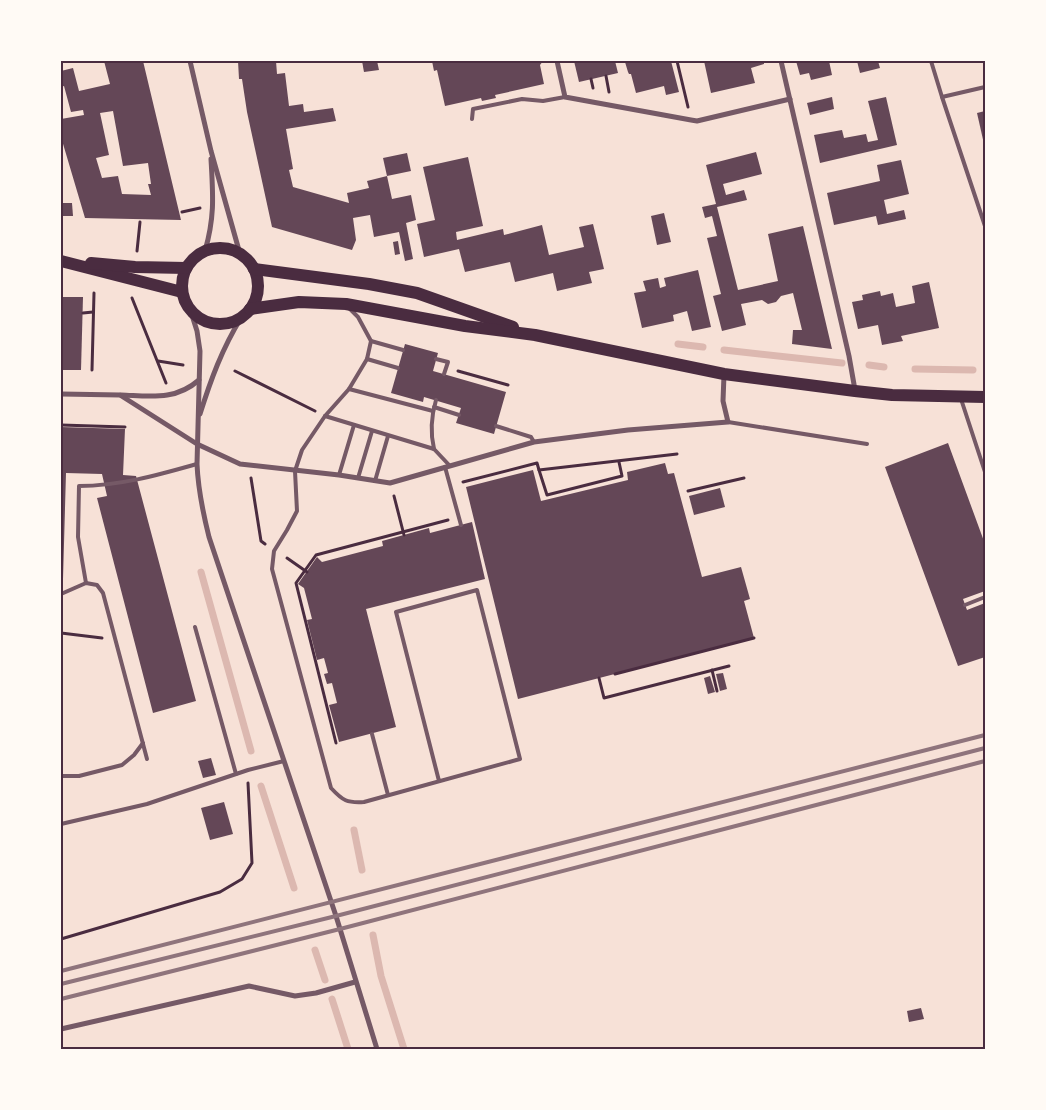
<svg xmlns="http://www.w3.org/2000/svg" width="1046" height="1110" viewBox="0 0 1046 1110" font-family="Barlow,sans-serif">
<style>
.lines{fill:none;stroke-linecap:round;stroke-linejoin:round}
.stream{stroke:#dcb8b0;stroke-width:7}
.building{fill:#644757;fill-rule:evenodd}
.path{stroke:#4a2c40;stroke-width:3}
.service{stroke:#755966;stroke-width:4}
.minor{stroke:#755966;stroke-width:5}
.primary{stroke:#4a2c40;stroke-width:12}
.rail{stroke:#8f747c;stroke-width:4}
.neatline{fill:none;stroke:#4a2c40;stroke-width:2}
</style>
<rect width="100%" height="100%" fill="#f7e1d7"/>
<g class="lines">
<g class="stream">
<polyline points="678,344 703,347"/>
<polyline points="724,350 842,363"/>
<polyline points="869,365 884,367"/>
<polyline points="915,369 973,370"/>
<polyline points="201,572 251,751"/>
<polyline points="261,786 294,888"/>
<polyline points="354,830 362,870"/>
<polyline points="373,935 381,976 404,1049"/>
<polyline points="315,950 325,980"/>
<polyline points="332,999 348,1049"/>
</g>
</g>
<g class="building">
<path d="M 104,61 L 143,61 L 181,220 L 85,218 L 61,137 L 61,119 L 84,115 L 83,110 L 71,112 L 64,86 L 61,87 L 61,71 L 73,68 L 79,91 L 110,84 ZM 113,111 L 123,166 L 148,163 L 151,184 L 148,184 L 151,195 L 122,194 L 118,176 L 102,178 L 96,158 L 109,155 L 100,113 Z"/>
<polygon points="238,61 276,61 277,74 285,73 289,106 303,104 304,112 333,108 336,121 286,129 293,169 289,170 293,187 349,203 347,193 369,188 367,181 387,176 392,199 411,195 416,220 406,223 413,259 405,261 399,232 374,237 370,215 353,218 356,240 352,250 272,227 247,112 242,79 239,79"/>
<polygon points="362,61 377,61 379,70 364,72"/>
<polygon points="432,61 543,61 540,65 544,84 495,95 496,98 482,101 481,98 445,106 437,70 434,71"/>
<polygon points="574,61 615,61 618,73 579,82"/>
<polygon points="628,61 671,61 679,92 666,95 664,86 636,93 631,74 629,74 628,72 625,62"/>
<polygon points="704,61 764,61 764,64 751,68 755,83 711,93"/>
<polygon points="796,61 829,61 832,75 811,80 809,73 800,75"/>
<polygon points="857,61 878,61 880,68 860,73"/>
<polygon points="832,97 834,109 810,115 807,103"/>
<polygon points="886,97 897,145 820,163 814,135 842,130 844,138 866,134 868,142 878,140 868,101"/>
<polygon points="985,111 985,144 984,144 977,113"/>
<polygon points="756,152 762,174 723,184 726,195 744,190 747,200 717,207 738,290 778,281 768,234 803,226 832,349 792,344 793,330 802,330 793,293 781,296 776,302 768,304 762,300 741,304 746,325 722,331 713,296 721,294 707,238 717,236 712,216 705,218 702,207 716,204 706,165"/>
<polygon points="407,153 411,171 387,176 383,158"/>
<polygon points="468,157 483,226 456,232 457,240 503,229 504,235 542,225 549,255 584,247 579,227 593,224 604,269 589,272 592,283 557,291 553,273 515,282 510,262 465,272 459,249 424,257 417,224 435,220 423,167"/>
<polygon points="901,160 909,194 884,200 887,214 904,210 906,219 878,225 876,216 834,225 827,193 880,181 877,165"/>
<polygon points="61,203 72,203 73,216 61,216"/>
<polygon points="664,213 671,242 657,245 651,216"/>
<polygon points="398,241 400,254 395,255 393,242"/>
<polygon points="698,270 711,327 692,331 687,311 673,315 674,321 642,328 634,293 646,291 643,281 658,278 660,288 666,286 664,278"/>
<polygon points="929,282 939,328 901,336 903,341 882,345 878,325 858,329 852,302 863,300 862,295 880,291 881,296 893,293 896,307 915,303 912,286"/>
<polygon points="61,297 83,297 81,370 61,370"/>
<polygon points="405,344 438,353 433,371 506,392 494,434 456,423 461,408 424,397 423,402 391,393"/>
<polygon points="61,427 125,429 123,475 136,476 196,701 153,713 97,498 107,496 102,474 66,473 63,579 61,578"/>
<polygon points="948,443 985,544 985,591 963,599 967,610 985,603 985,657 958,666 885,467"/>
<polygon points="665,463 668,474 674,473 702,577 741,567 750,599 744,601 754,638 518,699 466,487 533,470 541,501 628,480 627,472"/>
<polygon points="720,488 725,507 694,515 689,496"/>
<polygon points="472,522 485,579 366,609 396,727 339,742 329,705 337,703 332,683 327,684 324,674 328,673 324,658 317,660 307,620 312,619 304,588 298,584 317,557 322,562 383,546 382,541 429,528 430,533"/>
<polygon points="723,673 727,689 720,691 716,674"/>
<polygon points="710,676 715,692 708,694 704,678"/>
<polygon points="211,758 216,775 203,778 198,761"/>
<polygon points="224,802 233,834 210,840 201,808"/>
<polygon points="921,1008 924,1019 909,1022 907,1011"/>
</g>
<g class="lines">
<g class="path">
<polyline points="677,61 688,107"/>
<polyline points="606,76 609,92"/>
<polyline points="591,79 593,88"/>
<polyline points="182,212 200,208"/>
<polyline points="137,251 140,222"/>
<polyline points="132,298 166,383"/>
<polyline points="83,313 93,312"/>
<polyline points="158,361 183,365"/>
<polyline points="92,370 94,293"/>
<polyline points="235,371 315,411"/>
<polyline points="458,371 508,385"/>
<polyline points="61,425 125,427"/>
<polyline points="539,470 547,495 622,476 619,462"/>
<polyline points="251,478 261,541 265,544"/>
<polyline points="463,482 537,463 539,470 677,454"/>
<polyline points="688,491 744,478"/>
<polyline points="394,496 404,535"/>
<polyline points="287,558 307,572"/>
<polyline points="61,633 102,638"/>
<polyline points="712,670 717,691"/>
<polyline points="615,674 754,638"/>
<polyline points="599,678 604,698 729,666"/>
<polyline points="336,743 296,583 316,555 448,520"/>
<polyline points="61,939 220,892 242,879 252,863 248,783"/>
</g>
<g class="service">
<polyline points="931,61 942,97"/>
<polyline points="985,87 942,97 985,226"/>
<polyline points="472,119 473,109 522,99 543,101 565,97"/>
<path d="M 349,308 L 358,317 L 371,341 L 367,359 L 349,389 L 325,416 L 302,450 L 295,471 L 297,511 L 287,530 L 274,551 L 272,569 L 331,788 C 343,801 347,803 364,802 L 520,759 L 477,590 L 396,612 L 439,781"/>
<polyline points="371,341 403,350"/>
<polyline points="367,359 398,368"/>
<polyline points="436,359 448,362 444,374"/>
<polyline points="349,389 433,411"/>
<polyline points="961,399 985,472"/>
<polyline points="434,407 459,415"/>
<polyline points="325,416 434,449 450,466"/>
<polyline points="728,422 867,444"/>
<polyline points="496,426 531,437 534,442"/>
<path d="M 434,449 C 430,432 431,417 436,400"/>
<polyline points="445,467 461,525"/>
<polyline points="339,475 354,425"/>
<polyline points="358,478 372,431"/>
<polyline points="375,481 388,436"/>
<path d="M 86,583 L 78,537 L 79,486 C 120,486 158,475 197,464"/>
<polyline points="61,594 86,583 97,585 103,593 147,759"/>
<polyline points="965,605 985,597"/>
<polyline points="195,627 236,774"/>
<polyline points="372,734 388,795"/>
<polyline points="61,776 79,776 122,765 134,755 143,743"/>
<polyline points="61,824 147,804 248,770 284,761"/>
</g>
<g class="minor">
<polyline points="190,61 211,151 240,254"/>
<polyline points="557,61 565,97 691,120 697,121 790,99"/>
<polyline points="781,61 849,356 855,390"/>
<path d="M 205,251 C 215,216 213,195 211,159"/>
<path d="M 190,309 L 197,331 L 200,351 L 197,464 C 198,489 203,513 209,537 L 336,916 L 377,1049"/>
<polyline points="61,394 120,395 197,444 240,464 339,475 390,483 534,442 628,430 728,422 723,401 724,375"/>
<path d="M 121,395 C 150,396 175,401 199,380"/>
<path d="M 200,414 C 211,379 222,349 241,318"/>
<polyline points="61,1029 249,986 295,996 316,993 355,982"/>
</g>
<g class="primary">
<circle cx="220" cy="286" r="38"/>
<polyline points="61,261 182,292"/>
<polyline points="91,263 135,267 186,268"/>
<polyline points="254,269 369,284 417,293 513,327"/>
<polyline points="250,309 299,302 346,304 465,326 535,335 724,374 855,391 892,395 985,397"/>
</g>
<g class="rail">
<polyline points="61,971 985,735"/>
<polyline points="61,984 336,916 985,748"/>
<polyline points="61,999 340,929 985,761"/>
</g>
</g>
<rect width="1046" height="1110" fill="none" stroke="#fffaf5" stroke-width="125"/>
<rect x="62" y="62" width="922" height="986" class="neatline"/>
</svg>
